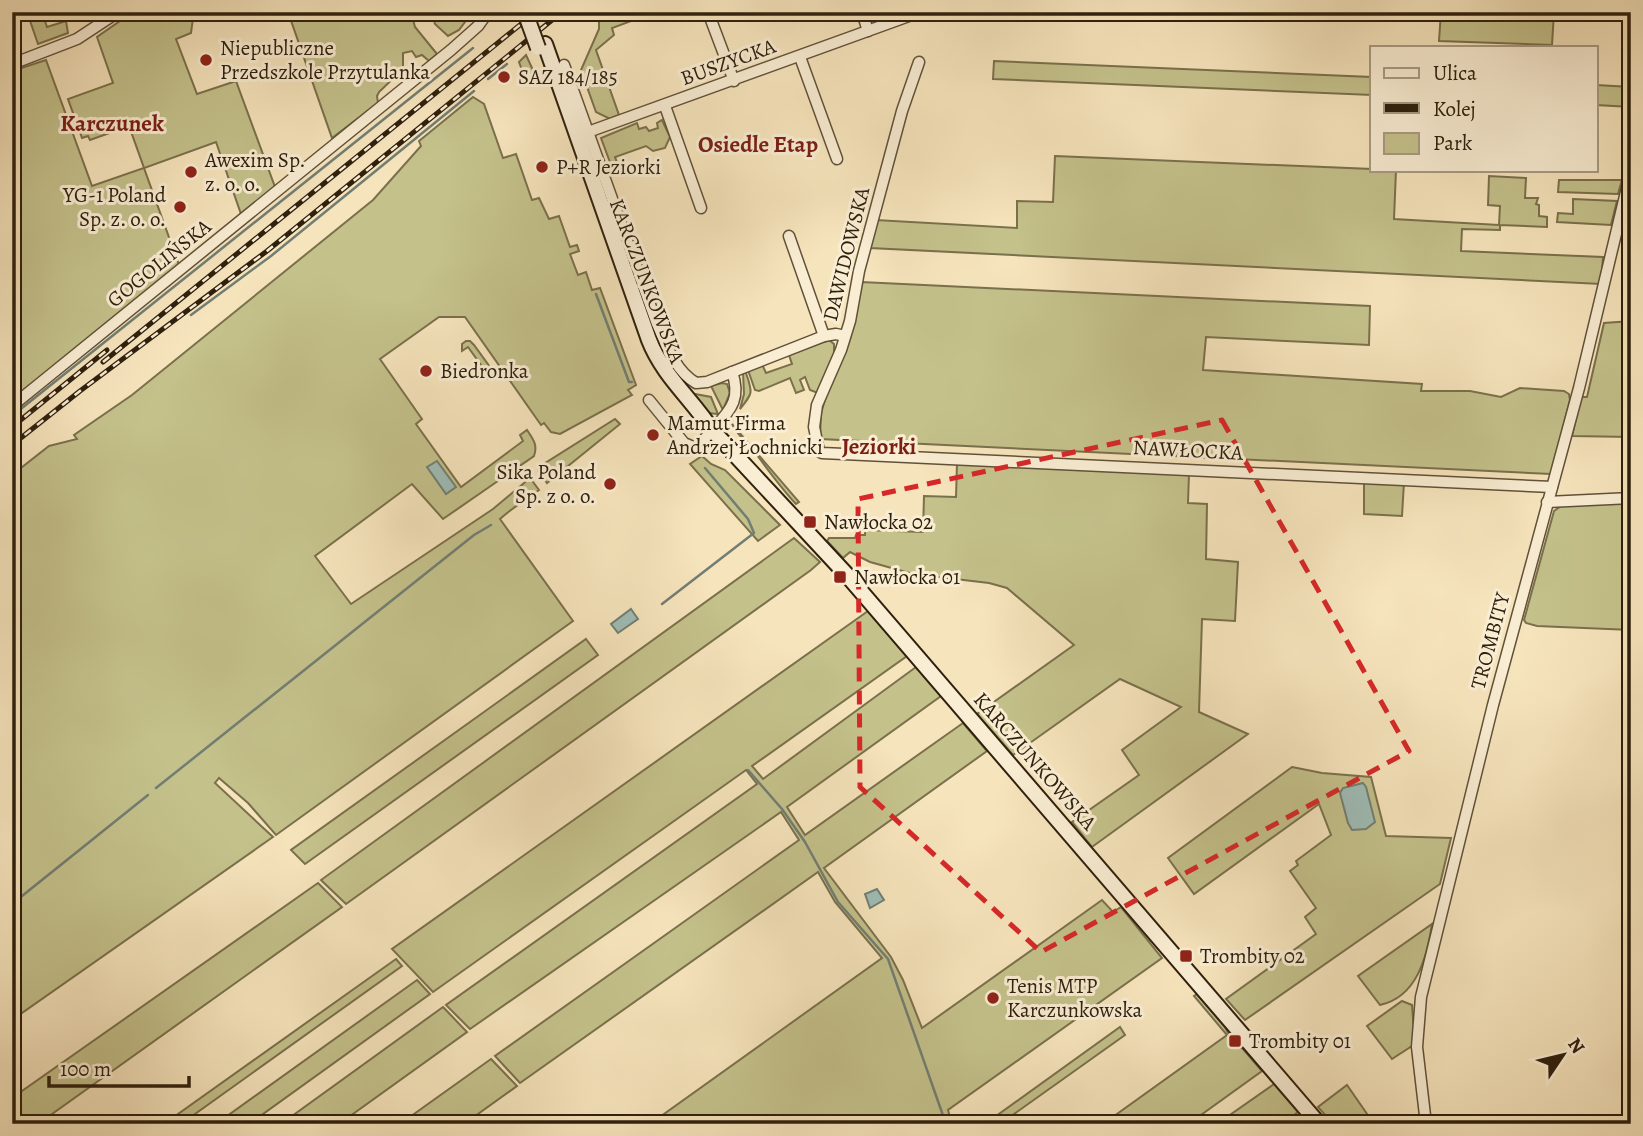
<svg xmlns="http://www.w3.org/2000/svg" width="1643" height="1136" viewBox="0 0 1643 1136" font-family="Alegreya,serif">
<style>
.green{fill:#c4c18b;stroke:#7a704c;stroke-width:2}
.water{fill:#9ebdb7;stroke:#727e73;stroke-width:2}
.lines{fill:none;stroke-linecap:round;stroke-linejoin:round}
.stream{stroke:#727e73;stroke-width:2.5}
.street-casing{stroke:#615139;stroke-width:13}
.secondary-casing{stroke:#2f200d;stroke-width:18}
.street{stroke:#f9edd3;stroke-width:10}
.secondary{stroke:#f9edd3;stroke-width:14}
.rail-casing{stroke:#2f200d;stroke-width:5}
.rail{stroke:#f9edd3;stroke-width:2.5;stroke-dasharray:8;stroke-linecap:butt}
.secondary-bridge-casing{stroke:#2f200d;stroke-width:18;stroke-linecap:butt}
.secondary-bridge{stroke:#f9edd3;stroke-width:14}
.marked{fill:none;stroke:#d62828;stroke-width:5;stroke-dasharray:14 9;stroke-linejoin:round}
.poi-dot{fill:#8f2418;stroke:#f9edd3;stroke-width:2.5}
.labels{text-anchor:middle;stroke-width:6;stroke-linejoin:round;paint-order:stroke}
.poi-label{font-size:21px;fill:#2f200d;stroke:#f9edd3;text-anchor:start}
.street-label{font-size:21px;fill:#2f200d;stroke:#f9edd3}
.neighbourhood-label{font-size:23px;font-weight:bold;fill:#7a1f14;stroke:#f9edd3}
</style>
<rect width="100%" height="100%" fill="#f6e4bc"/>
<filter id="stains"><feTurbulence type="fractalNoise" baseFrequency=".00286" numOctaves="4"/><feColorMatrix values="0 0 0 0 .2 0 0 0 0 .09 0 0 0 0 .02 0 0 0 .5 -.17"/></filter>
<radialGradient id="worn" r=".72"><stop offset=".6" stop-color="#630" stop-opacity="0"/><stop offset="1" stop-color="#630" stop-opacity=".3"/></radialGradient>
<g class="green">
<polygon points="27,12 42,12 47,27 66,21 68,33 38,44"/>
<polygon points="133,12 197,12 193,18 191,33 176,39 197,94 236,81 275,187 241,214 216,142 144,168 179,265 12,401 12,71 46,60 92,186 144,168 129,126 90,140 88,136 82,138 68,99 113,83 97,37"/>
<polygon points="288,12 411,12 415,27 437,54 429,61 422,55 416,57 412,51 403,53 403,69 379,92 377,96 378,103 332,138"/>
<polygon points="431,12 464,12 468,18 459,30 448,36 435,24"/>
<polygon points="599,12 631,12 634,20 612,28 614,35 596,50 619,115 610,119 596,112 581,70 599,29"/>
<polygon points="1441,12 1554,12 1552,45 1439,41"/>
<polygon points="526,55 539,83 531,85 525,70 522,70 519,62"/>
<polygon points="994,61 1372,77 1372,95 993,79"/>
<polygon points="1596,85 1631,87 1631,107 1596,105"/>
<path d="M 473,97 L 484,104 L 503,158 L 516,154 L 532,200 L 539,198 L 549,219 L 559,216 L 570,247 L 577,245 L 579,251 L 570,254 L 578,275 L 586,272 L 592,290 L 600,288 L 636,385 L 628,390 L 632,395 L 560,434 L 551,432 L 544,423 L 541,425 L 465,317 L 439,317 L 380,359 L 422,419 L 416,424 L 461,487 L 523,441 L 520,435 L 527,430 C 533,439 538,445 534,456 L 443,519 L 412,484 L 315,556 L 351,604 L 493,509 L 530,478 L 539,490 C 526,500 513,507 500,519 L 573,621 L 276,835 L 248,803 L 219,778 L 215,783 L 273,837 L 12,1020 L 12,475 L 49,446 L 77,439 L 74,435 L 132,395 L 373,200 L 421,146 L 419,141 Z"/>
<polygon points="662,120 670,137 665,148 653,151 646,146 615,157 620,171 614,173 601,138 637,123 639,129 646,127 649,131 658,128 657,123"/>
<polygon points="1055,156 1396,170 1394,219 1499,225 1500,206 1488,205 1489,176 1526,178 1525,198 1538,198 1536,204 1539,205 1539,216 1547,217 1547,227 1500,225 1500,230 1462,229 1461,251 1603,257 1601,284 870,248 876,220 1017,228 1017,201 1053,202"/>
<polygon points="1559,180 1622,180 1618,194 1558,192"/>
<polygon points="1573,199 1617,201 1611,225 1557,222 1558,213 1573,214"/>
<polygon points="861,282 1370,306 1369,345 1206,337 1203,370 1422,384 1421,391 1470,391 1501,397 1520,388 1564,391 1569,394 1570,400 1551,474 820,439 821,413"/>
<polygon points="1631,321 1631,437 1572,436 1581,397 1587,397 1604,323"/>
<polygon points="829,340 834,344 834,355 818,393 810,390 805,377 800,380 804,390 796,393 790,378 759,391 755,390 748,370 762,364 766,373 792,364 789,355"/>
<polygon points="466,341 470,341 474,345 495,374 494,379 487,379 483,375 486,372 468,347 462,351 462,344"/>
<path d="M 743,372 L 746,373 C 753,393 753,393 740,409 L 744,394 Z"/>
<polygon points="722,383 727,384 730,393 723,410 711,386"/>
<polygon points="690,393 711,397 718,414 708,413"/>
<polygon points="615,419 620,424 547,483 538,471 539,467"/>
<path d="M 732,424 L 799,502 L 796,504 C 780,487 767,468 753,450 C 746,441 737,435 732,424 Z"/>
<polygon points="702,456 711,464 725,470 780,525 758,541 690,464"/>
<polygon points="957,463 1189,474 1188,503 1207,504 1206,559 1238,562 1235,621 1202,619 1199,712 1248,734 1092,847 1072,822 1139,775 1122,750 1181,707 1120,679 1013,755 977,714 1074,645 1007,588 989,583 913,574 870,562 850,552 843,558 827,541 829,538 855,538 856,535 865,535 865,530 923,532 924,496 956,497"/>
<polygon points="1364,482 1404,482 1402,516 1364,514"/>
<polygon points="1631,501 1631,630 1537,626 1526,623 1524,620 1554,511 1564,504"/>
<polygon points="794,538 820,562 811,570 346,904 321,880"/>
<polygon points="868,611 907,656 752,766 763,779 916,667 941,696 787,807 805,835 963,723 987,751 824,868 891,957 903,980 922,1028 1102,900 1113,912 1121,907 1162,958 948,1110 952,1124 940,1124 937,1116 927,1124 650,1124 882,958 835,902 818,872 520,1083 495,1056 799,840 781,812 470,1029 446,1005 757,784 746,770 433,992 392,949"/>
<polygon points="586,639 598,655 305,864 291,850"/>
<polygon points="1292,767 1322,773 1371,777 1386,836 1451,838 1440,884 1245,1020 1226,999 1316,934 1305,917 1316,908 1290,871 1298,865 1296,861 1331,835 1319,804 1194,894 1168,858"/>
<polygon points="318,883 342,907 38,1124 25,1124 12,1105 12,1098"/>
<path d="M 1432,924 C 1427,957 1417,997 1380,1005 L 1358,976 Z"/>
<polygon points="396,959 402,966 181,1124 164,1124"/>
<polygon points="417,980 430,994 249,1124 216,1124"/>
<polygon points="1197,994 1225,1027 1234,1044 1243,1049 1262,1071 1201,1115 1207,1124 1103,1124 1227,1035 1194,996"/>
<polygon points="1402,1001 1412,1005 1415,1044 1392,1059 1367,1026"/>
<polygon points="443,1007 467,1032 339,1124 281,1124"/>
<polygon points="1120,1027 1125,1035 1000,1124 985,1124"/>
<polygon points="491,1059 517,1086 464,1124 400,1124"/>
<polygon points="1274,1084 1298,1112 1282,1124 1217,1124"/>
<polygon points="1347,1085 1374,1124 1333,1124 1318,1107"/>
</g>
<g class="water">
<polygon points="437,461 456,487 446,494 427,467"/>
<polygon points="631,609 638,619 618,633 611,624"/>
<polygon points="1363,783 1366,787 1375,822 1366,829 1352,830 1348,823 1340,793 1343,788"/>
<polygon points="877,889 884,900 870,908 865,894"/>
</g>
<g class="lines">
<g class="stream">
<polyline points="488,79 507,64"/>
<polyline points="596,294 629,382 632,382"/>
<polyline points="191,315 271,256 474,91"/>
<polyline points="12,416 473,48"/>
<polyline points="662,604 754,533 748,519 705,468"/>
<polyline points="748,770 782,809 805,842 838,902 888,959 946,1124"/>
<polyline points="156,788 474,535 491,525"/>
<polyline points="12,904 148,795"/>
<polyline points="12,1117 17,1124"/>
</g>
<g class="street-casing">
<g id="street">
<polyline points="708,12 734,81"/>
<polyline points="862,12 868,31"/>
<polyline points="800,57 837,159"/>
<polyline points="919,62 902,111 859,271 850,321 841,350 817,405 814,427 819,451 822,453 1552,487"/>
<polyline points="12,64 77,39 118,12"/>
<path d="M 564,65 L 657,324 C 666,344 675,371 696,383 L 707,382 L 824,336 L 836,334 L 845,336"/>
<polyline points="665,106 701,208"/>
<polyline points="588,132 920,12"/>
<polyline points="789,236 824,336"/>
<path d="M 649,400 L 684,443 L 696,448 C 703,442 708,434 715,427 C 732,409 741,397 732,372"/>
<polyline points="12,406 451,50 478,26 488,12"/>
<polyline points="1547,502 1631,498"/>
<polyline points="1426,1124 1417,1047 1421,997 1493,705 1579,388 1631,171"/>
</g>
</g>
<g class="secondary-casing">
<path id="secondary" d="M 545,44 L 649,340 C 663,376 692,399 712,430 L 846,574 L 1319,1124"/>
</g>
<use href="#street" class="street"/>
<use href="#secondary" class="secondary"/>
<g class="rail-casing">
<g id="rail">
<polyline points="103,362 536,12"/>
<polyline points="12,427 107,350"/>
<polyline points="12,445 80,391 267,251 562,12"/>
</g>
</g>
<use href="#rail" class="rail"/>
<g class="secondary-bridge-casing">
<polyline id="secondary-bridge" points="525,12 538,48"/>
</g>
<use href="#secondary-bridge" class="secondary-bridge"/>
</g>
<path class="marked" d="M 1222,420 L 1409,751 L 1041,952 L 860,787 L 858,499 Z"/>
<g class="poi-dot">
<circle cx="206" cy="60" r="7"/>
<circle cx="504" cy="77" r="7"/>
<circle cx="542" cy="167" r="7"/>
<circle cx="191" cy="172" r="7"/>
<circle cx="180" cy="207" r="7"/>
<circle cx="426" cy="371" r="7"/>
<circle cx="653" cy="435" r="7"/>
<circle cx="610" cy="484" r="7"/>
<rect x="803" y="515" width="14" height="14" rx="3.5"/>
<rect x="833" y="570" width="14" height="14" rx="3.5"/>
<rect x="1179" y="949" width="14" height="14" rx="3.5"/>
<circle cx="993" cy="998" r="7"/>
<rect x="1228" y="1034" width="14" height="14" rx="3.5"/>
</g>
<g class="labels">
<g class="poi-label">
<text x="220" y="55">Niepubliczne<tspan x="220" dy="24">Przedszkole Przytulanka</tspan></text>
<text x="518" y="84">SAZ 184/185</text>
<text x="205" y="167">Awexim Sp.<tspan x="205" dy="24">z. o. o.</tspan></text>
<text x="556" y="174">P+R Jeziorki</text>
<text x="166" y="202" text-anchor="end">YG-1 Poland<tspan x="166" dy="24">Sp. z. o. o.</tspan></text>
<text x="440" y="378">Biedronka</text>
<text x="667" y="430">Mamut Firma<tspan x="667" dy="24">Andrzej Łochnicki</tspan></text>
<text x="596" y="479" text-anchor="end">Sika Poland<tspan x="596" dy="24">Sp. z o. o.</tspan></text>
<text x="824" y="529">Nawłocka 02</text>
<text x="854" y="584">Nawłocka 01</text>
<text x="1200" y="963">Trombity 02</text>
<text x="1007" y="993">Tenis MTP<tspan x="1007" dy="24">Karczunkowska</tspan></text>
<text x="1249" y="1048">Trombity 01</text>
</g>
<g class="street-label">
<text transform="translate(728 62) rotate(-20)" y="7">BUSZYCKA</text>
<text transform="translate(846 254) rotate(-76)" y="7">DAWIDOWSKA</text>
<text transform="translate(159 263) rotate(-39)" y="7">GOGOLIŃSKA</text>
<text transform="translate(647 281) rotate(69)" y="7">KARCZUNKOWSKA</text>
<text transform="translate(1188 450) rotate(3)" y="7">NAWŁOCKA</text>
<text transform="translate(1490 641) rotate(-75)" y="7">TROMBITY</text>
<text transform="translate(1035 761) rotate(49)" y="7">KARCZUNKOWSKA</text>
</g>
<g class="neighbourhood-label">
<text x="112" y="131">Karczunek</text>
<text x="758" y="152">Osiedle Etap</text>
<text x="879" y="454">Jeziorki</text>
</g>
</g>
<rect width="1643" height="1136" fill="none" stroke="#f6e4bc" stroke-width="42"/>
<rect x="14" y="14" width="1615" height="1108" fill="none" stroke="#2f200d" stroke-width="3.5"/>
<rect x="21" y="21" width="1601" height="1094" fill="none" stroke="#2f200d" stroke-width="2"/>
<rect x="1370" y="46" width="228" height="126" fill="#f9edd3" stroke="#a89b84" stroke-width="2"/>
<rect x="1384" y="68" width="35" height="10" fill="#f9edd3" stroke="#a89b84" stroke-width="2"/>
<text x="1433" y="80" font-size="21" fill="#2f200d">Ulica</text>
<rect x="1384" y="103" width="35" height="10" fill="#2f200d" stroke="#a89b84" stroke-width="2"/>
<text x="1433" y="116" font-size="21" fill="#2f200d">Kolej</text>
<rect x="1384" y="133" width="35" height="21" fill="#c4c18b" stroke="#a89b84" stroke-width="2"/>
<text x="1433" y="150" font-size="21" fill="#2f200d">Park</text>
<g transform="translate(1563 1055) rotate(55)" stroke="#f9edd3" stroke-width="5" paint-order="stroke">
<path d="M0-5L12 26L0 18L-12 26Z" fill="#2f200d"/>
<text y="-10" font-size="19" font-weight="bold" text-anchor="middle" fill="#2f200d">N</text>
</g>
<path d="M49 1076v10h140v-10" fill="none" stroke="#2f200d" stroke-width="3.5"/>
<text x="60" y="1076" font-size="21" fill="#2f200d" stroke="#f9edd3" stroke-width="5" paint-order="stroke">100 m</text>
<rect width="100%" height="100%" filter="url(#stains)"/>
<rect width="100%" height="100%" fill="url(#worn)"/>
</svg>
